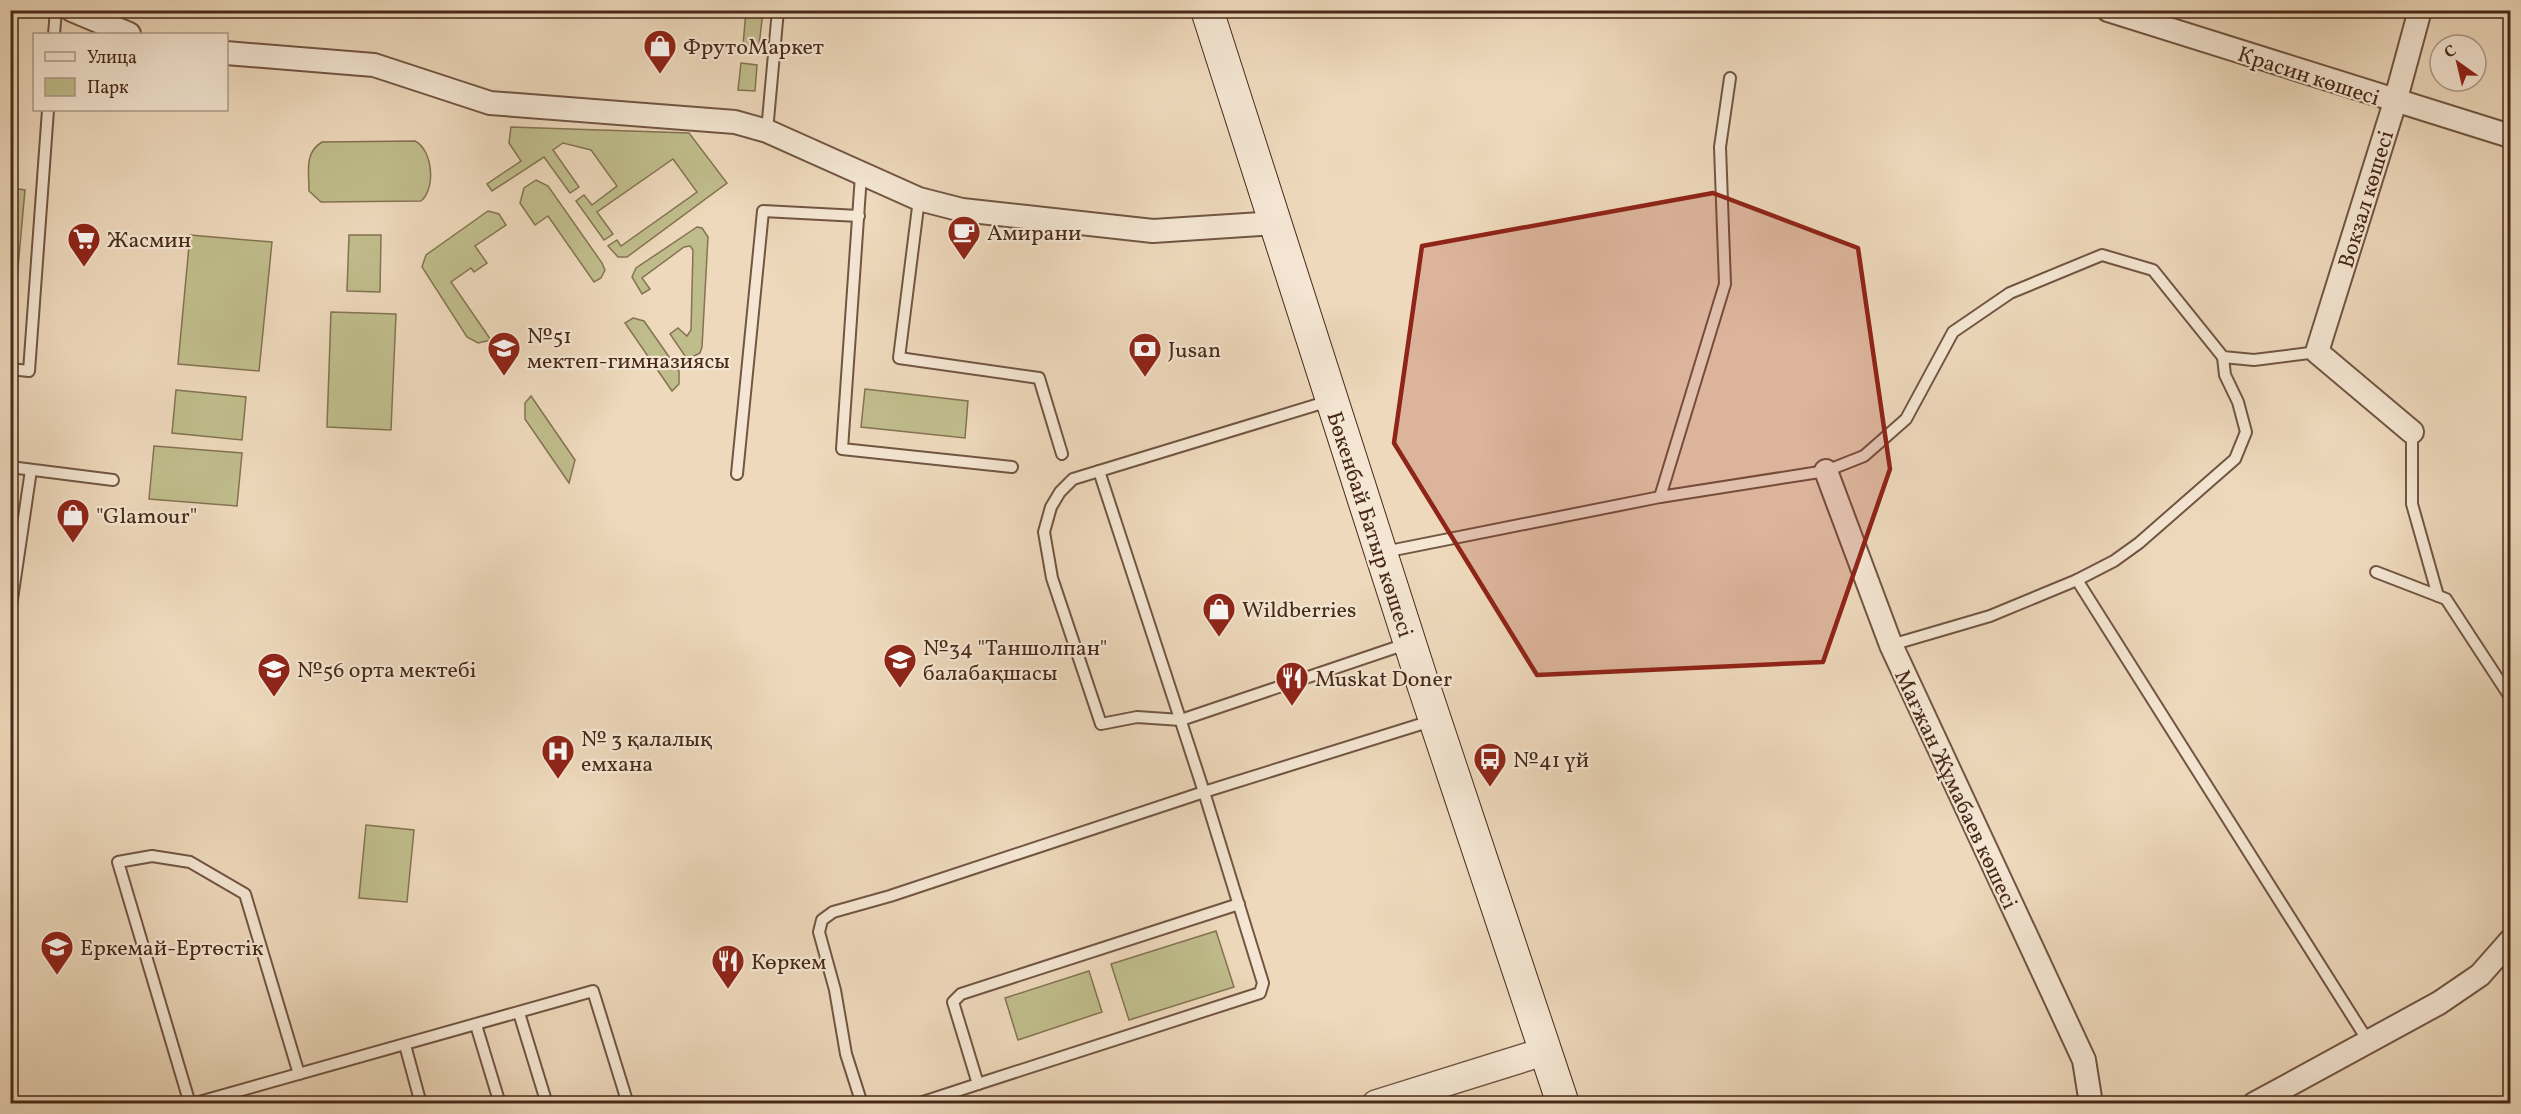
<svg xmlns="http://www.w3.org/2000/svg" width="2521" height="1114" viewBox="0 0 2521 1114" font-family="Vollkorn,serif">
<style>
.green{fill:#c0bd8c;stroke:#847352;stroke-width:1.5}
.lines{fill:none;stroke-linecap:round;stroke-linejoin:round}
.service-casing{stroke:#725542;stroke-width:14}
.minor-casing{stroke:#725542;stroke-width:26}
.tertiary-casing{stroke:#725542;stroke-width:30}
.secondary-casing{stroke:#482919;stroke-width:34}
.service{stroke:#f4e6d3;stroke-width:10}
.minor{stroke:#f4e6d3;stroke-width:22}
.tertiary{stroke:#f4e6d3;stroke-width:27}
.secondary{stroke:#f4e6d3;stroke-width:32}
.marked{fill:#8f2418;fill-opacity:0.2;stroke:#8f2418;stroke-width:4.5;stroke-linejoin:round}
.labels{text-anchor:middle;stroke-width:4.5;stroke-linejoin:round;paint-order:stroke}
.poi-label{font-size:22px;fill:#482919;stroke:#f4e6d3;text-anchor:start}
.street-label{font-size:22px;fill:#482919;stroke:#f4e6d3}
</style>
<rect width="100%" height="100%" fill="#eed9bc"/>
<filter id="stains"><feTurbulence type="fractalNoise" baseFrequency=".00333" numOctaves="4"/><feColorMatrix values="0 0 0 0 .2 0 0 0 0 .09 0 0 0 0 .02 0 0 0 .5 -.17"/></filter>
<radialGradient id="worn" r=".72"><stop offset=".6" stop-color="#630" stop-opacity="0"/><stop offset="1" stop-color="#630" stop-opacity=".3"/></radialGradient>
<g class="green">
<polygon points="746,11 763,11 759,46 743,45"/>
<polygon points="741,63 757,65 755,91 738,90"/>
<polygon points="511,127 689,133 727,183 627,257 618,257 608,246 617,240 621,246 697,192 673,159 597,212 613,234 604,240 576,201 584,195 592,205 617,186 591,150 563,143 553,150 579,187 570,193 544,157 492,191 487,184 521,161 509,143"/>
<path d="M 415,141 C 433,150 436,189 421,201 L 321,202 L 309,191 C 309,171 304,153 322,142 Z"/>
<polygon points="536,180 548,186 602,263 605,270 601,278 594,282 548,216 535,225 520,203 524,188"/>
<polygon points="11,188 25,190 17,278 11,278"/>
<polygon points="488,211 499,214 506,225 475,246 487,263 474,272 471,268 451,282 491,340 478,343 467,337 422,267 426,255"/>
<polygon points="697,227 702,228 708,237 702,347 700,353 690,358 685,356 670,334 678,328 687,336 691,330 693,250 690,246 684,247 642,278 650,289 642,294 632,277 636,268"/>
<polygon points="190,235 272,242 259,371 178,364"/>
<polygon points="349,235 381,235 380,292 347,291"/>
<polygon points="331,312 396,314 391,430 327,427"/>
<polygon points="633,318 644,321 679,371 679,384 672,391 625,323"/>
<polygon points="865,389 968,401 965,438 861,427"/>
<polygon points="176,390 246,397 242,440 172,433"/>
<polygon points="531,396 575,460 569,483 525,419 525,403"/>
<polygon points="154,446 242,453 237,506 149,499"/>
<polygon points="366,825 414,830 407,902 359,898"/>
<polygon points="1216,931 1234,987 1129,1020 1111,964"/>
<polygon points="1089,971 1102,1012 1018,1040 1005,998"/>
<polygon points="10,1058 16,1058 16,1103 11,1103"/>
</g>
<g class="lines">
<g class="service-casing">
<g id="service">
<polyline points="54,34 56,10"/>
<polyline points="767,131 778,10"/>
<polyline points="861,175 842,449 1012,467"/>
<polyline points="919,199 899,358 1039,378 1062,454"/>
<polyline points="10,369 29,371 48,110"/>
<polyline points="1329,401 1073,479 1060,492 1051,507 1044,532 1052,578 1101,724 1137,717 1181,720 1406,644"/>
<polyline points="2412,432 2412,504 2438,596"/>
<polyline points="10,467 113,480"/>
<polyline points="737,474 763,211 859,216"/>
<polyline points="1660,497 1725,284 1720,147 1730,78"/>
<polyline points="1384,552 1660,497 1826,471 1864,456 1906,419 1953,332 2010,293 2102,255 2153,270 2223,357 2254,360 2317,352"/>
<polyline points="2376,572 2446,599 2510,697"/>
<polyline points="2077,580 2114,561 2139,543 2235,459 2246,432 2238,402 2225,375 2223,357"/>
<polyline points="10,613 31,470"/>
<polyline points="1891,645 1990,616 2077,580 2368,1041"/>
<polyline points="519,1013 547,1104"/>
<polyline points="476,1025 500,1104"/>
<polyline points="405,1045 421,1104"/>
<polyline points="978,1084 1260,993 1263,983 1204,792 1431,721"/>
<polyline points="190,1104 118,862 152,856 190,862 245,894 299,1074"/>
<polyline points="192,1104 593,991 628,1104"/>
<polyline points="862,1104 846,1054 835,990 819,932 822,920 833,912 890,896 1204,792 1099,471"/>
<polyline points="917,1104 978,1084 953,1002 961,994 1239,904"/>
</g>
</g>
<g class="minor-casing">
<g id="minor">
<polyline points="72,10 129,34"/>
<polyline points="2108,10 2510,136"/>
<polyline points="226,53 374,65 490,103 735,122 767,131 919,199 962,210 1153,231 1275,223"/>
<polyline points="2412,432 2317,352 2395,102 2420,10"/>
<polyline points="1826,471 1891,645 2084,1060 2091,1104"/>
<polyline points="2254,1104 2439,1003 2480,975 2510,941"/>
</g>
</g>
<g class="tertiary-casing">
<polyline id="tertiary" points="1376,1104 1546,1051"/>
</g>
<g class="secondary-casing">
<polyline id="secondary" points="1207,10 1422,681 1563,1104"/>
</g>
<use href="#service" class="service"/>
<use href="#minor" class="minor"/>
<use href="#tertiary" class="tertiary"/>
<use href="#secondary" class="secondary"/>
</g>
<path class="marked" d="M 1713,193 L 1858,248 L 1890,469 L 1823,662 L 1537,675 L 1394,443 L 1422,246 Z"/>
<defs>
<g id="shop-pin" transform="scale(1.725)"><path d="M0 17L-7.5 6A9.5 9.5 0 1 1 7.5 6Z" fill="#8f2418" stroke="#f4e6d3"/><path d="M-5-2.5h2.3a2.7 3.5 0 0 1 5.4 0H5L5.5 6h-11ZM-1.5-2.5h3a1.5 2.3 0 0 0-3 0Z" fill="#fff"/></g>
<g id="cafe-pin" transform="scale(1.725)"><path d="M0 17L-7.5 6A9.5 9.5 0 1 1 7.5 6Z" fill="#8f2418" stroke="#f4e6d3"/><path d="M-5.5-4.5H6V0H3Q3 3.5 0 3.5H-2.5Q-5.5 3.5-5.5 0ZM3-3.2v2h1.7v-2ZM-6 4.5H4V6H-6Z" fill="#fff"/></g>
<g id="supermarket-pin" transform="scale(1.725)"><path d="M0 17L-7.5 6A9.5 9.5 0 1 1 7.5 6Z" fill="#8f2418" stroke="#f4e6d3"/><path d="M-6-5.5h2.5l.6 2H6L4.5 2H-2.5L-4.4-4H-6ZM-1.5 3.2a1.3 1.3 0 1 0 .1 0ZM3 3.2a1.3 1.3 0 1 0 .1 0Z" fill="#fff"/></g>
<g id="school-pin" transform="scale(1.725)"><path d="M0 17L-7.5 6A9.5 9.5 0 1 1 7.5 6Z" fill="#8f2418" stroke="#f4e6d3"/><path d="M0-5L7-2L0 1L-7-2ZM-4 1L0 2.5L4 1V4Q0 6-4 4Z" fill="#fff"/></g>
<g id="bank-pin" transform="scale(1.725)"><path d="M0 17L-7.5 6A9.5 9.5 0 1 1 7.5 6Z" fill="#8f2418" stroke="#f4e6d3"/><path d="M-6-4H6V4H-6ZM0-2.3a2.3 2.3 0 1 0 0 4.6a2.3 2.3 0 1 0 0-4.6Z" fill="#fff"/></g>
<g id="restaurant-pin" transform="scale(1.725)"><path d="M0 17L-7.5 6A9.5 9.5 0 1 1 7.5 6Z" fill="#8f2418" stroke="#f4e6d3"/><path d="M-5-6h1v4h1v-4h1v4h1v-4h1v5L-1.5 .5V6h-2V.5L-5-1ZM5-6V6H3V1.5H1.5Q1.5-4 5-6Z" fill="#fff"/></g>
<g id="hospital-pin" transform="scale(1.725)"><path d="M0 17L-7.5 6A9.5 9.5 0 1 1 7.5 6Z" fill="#8f2418" stroke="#f4e6d3"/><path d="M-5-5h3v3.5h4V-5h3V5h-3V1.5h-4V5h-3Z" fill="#fff"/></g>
<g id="bus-pin" transform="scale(1.725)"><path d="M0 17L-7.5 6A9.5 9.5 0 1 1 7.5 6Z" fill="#8f2418" stroke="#f4e6d3"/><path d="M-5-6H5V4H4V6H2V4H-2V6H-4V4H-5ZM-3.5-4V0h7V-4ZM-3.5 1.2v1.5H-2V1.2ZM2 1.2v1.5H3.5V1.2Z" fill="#fff"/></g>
</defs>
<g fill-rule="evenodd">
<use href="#shop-pin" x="660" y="46"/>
<use href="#cafe-pin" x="964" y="232"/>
<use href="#supermarket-pin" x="84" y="239"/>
<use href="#school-pin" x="504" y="348"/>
<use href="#bank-pin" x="1145" y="349"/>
<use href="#shop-pin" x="73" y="515"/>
<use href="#shop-pin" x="1219" y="609"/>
<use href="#school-pin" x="900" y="660"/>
<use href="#school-pin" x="274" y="669"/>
<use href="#restaurant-pin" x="1292" y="678"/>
<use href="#hospital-pin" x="558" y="751"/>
<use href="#bus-pin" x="1490" y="759"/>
<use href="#school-pin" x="57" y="947"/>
<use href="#restaurant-pin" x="728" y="961"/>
</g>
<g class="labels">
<g class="poi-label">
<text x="683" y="54">ФрутоМаркет</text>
<text x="987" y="240">Амирани</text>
<text x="107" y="247">Жасмин</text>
<text x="527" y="343">№51<tspan x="527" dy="25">мектеп-гимназиясы</tspan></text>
<text x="1168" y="357">Jusan</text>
<text x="96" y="523">"Glamour"</text>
<text x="1242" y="617">Wildberries</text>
<text x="923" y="655">№34 "Таншолпан"<tspan x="923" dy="25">балабақшасы</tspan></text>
<text x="297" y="677">№56 орта мектебі</text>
<text x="1315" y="686">Muskat Doner</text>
<text x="581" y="746">№ 3 қалалық<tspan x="581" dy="25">емхана</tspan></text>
<text x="1513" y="767">№41 үй</text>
<text x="80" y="955">Еркемай-Ертөстік</text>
<text x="751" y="969">Көркем</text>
</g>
<g class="street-label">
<text transform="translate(2309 75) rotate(18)" y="8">Красин көшесі</text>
<text transform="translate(2365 199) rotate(-73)" y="8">Вокзал көшесі</text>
<text transform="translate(1371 524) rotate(72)" y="8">Бөкенбай Батыр көшесі</text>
<text transform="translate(1957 789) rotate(65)" y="8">Мағжан Жұмабаев көшесі</text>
</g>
</g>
<rect width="2521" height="1114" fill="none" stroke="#eed9bc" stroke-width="36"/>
<rect x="12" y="12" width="2497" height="1090" fill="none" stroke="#482919" stroke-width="3"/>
<rect x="18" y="18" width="2485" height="1078" fill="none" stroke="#482919" stroke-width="1.5"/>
<rect x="33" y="33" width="195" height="78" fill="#f4e6d3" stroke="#af9a89" stroke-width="1.5"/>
<rect x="45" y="52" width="30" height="9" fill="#f4e6d3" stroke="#af9a89" stroke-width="1.5"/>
<text x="87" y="63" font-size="18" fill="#482919">Улица</text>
<rect x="45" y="78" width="30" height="18" fill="#c0bd8c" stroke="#af9a89" stroke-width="1.5"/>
<text x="87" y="93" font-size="18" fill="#482919">Парк</text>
<g transform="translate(2458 63) rotate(326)"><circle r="28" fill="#f4e6d3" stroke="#af9a89" stroke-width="1.5"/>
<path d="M0-4.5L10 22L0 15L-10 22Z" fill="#8f2418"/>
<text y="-9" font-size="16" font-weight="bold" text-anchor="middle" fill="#482919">С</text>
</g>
<rect width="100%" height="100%" filter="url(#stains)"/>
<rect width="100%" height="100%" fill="url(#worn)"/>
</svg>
